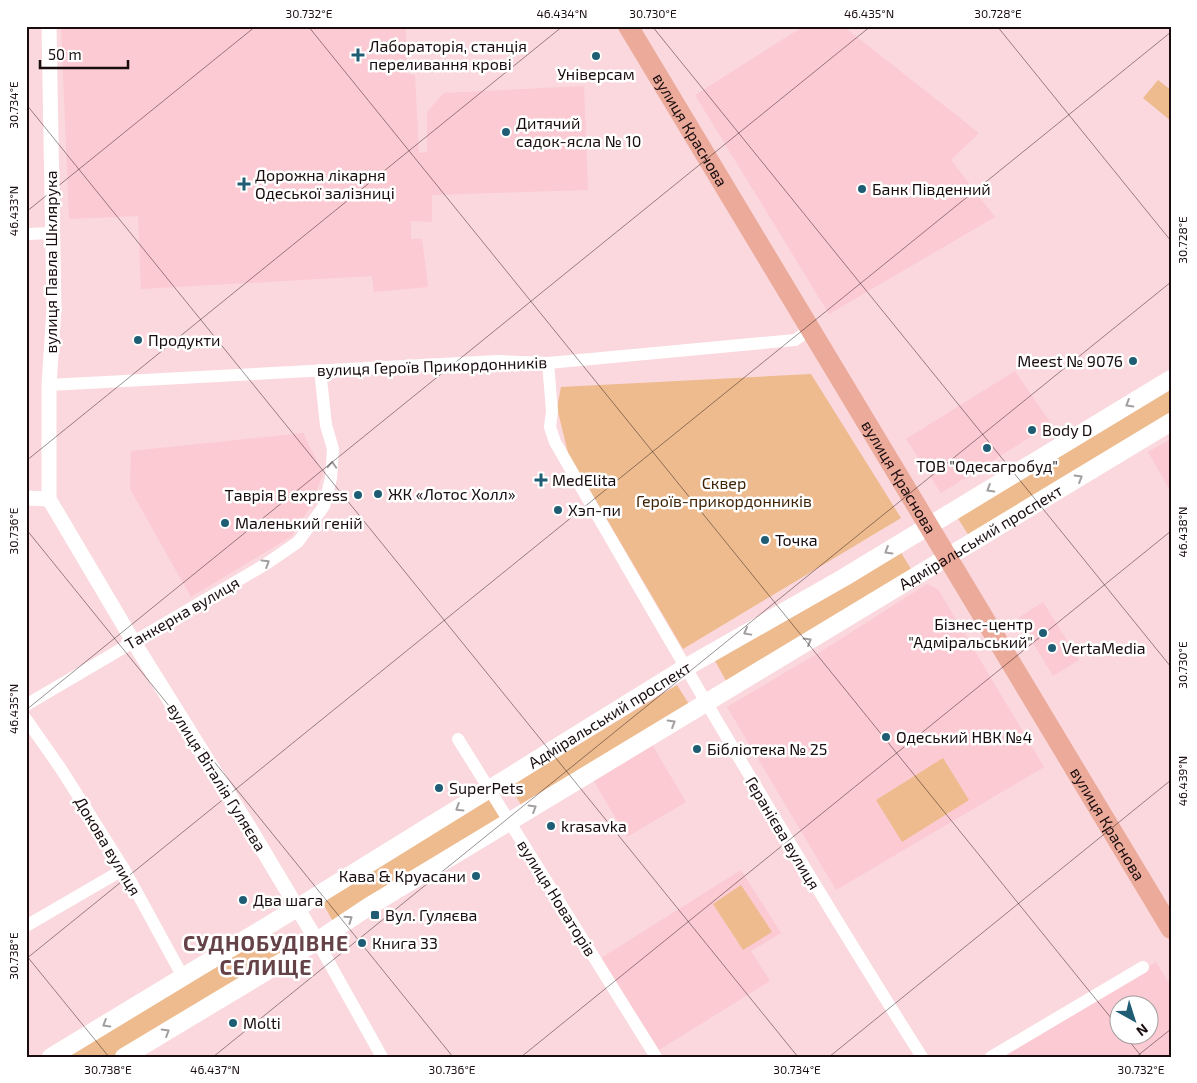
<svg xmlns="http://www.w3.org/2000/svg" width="1197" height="1083" viewBox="0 0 1197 1083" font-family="'Exo 2',sans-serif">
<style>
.built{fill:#fccad2;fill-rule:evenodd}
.green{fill:#eebb8e}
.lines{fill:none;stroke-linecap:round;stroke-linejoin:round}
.minor{stroke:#fff;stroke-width:12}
.tertiary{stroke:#fff;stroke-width:15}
.secondary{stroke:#fff;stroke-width:18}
.primary{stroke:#ebaa9a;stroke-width:20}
.oneway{stroke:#a39e9f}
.ticks{fill:none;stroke:#1a0d0f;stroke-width:1;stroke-opacity:0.45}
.poi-dot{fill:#1f5d74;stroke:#fff;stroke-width:2}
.labels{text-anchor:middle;stroke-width:5;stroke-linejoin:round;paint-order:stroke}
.poi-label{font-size:16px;fill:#1a0d0f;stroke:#fff;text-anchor:start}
.street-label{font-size:16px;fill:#1a0d0f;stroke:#fff}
.park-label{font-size:16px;fill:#3f2306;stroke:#fff}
.district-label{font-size:21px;font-weight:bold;letter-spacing:1px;fill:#644248;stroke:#fff}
.neatline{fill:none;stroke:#1a0d0f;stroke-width:2}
.ticks-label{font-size:12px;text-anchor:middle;fill:#1a0d0f}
</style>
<rect width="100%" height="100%" fill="#fad8dd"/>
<g class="built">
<polygon points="61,26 406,26 406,74 415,75 419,153 427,152 427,112 444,93 584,86 588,190 432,195 432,222 411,221 411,239 422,239 428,287 374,292 372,276 141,289 138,216 69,219"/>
<polygon points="804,26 843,26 979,133 951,160 995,217 829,314 695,95"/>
<polygon points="1015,371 1051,424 941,493 906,439"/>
<polygon points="303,433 323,474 309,509 292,536 191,597 130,489 131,451"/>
<polygon points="1171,439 1171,492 1148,452"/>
<polygon points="927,584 938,589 1044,767 836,890 727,707 825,649"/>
<polygon points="1043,602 1079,660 1053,676 1018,618"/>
<polygon points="647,736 686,802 627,837 589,773"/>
<polygon points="741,870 781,933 751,951 770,981 659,1050 601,958"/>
<path d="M 1156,962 L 1171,986 L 1171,1057 L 1001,1057 ZM 1120,1006 L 1150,1006 L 1150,1036 L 1120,1036 Z"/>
</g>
<g class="green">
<polygon points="1158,80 1171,90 1171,121 1143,98"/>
<polygon points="811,374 901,518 683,649 568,453 557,408 561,387"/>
<polygon points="1171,387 1171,418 971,539 957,517"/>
<polygon points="900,551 914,574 729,686 715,661"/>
<polygon points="677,685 692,709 524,810 510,786"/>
<polygon points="943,758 969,800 902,842 876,800"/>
<polygon points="488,798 503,823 335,925 321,900"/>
<polygon points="741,885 772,932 743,950 713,904"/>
<polygon points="271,928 287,954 116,1057 60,1057"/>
</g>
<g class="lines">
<g class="minor">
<polyline points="26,234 53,233"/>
<path d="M 548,363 L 552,411 L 550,427 L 555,442 C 674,649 794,855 922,1057"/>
<polyline points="49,385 498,361 548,363 795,340 811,329"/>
<polyline points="26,705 266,564 298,542 324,506 331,478 333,449 326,425 320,370"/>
<polyline points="26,719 61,769 124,869 183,977"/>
<polyline points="458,739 656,1057"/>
<polyline points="26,926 124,869"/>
<polyline points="317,941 382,1057"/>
<polyline points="991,1057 1143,967"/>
</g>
<g class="tertiary">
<polyline points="49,26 54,309 49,385 49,499 133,641 249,827 317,941"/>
<polyline points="26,498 49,499"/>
</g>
<g class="secondary">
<path id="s1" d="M 51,1057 L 297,908 L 685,668 L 843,578 L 1171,379"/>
<path id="s2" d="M 124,1057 L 317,941 L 368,907 L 1171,422"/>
</g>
<path class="primary" id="s3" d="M 628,26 L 1171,929"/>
</g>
<defs><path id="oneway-chevron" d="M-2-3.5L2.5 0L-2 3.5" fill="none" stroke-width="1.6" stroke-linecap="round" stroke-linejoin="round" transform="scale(1.25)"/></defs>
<g class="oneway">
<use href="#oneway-chevron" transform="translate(1129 404) rotate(149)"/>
<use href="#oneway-chevron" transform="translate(332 465) rotate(-87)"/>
<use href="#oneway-chevron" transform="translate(1079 478) rotate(-31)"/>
<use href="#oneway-chevron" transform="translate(990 489) rotate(149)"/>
<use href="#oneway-chevron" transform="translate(888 551) rotate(149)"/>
<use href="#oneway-chevron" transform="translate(266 563) rotate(-32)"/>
<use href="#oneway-chevron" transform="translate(747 632) rotate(151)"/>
<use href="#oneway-chevron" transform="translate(808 641) rotate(-31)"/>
<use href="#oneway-chevron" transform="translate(672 723) rotate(-31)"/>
<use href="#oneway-chevron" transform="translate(459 808) rotate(148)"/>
<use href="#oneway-chevron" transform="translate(533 808) rotate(-31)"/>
<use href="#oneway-chevron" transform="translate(349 919) rotate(-34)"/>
<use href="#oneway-chevron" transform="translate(106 1024) rotate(149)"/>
<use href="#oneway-chevron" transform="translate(166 1032) rotate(-31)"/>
</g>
<path class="ticks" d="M 308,26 L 1120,1029M 652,26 L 1171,667M 997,26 L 1171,241M 26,104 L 798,1057M 26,212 L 256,26M 26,461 L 563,26M 26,529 L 453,1057M 26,710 L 871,26M 26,955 L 109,1057M 26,959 L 1171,32M 1125,1036 L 1142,1057M 213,1057 L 1171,282M 521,1057 L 1171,531M 829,1057 L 1171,780M 1136,1057 L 1171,1029"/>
<g class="poi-dot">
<path d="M355.5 47.5h5v5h5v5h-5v5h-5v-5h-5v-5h5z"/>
<circle cx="596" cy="56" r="5"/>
<circle cx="506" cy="132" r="5"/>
<path d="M241.5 176.5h5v5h5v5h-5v5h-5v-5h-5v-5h5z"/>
<circle cx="862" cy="189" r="5"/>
<circle cx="138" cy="340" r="5"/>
<circle cx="1133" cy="361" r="5"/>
<circle cx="1032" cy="430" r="5"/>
<circle cx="987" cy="448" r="5"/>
<path d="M538.5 472.5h5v5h5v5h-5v5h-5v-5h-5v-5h5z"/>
<circle cx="378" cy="494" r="5"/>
<circle cx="358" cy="495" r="5"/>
<circle cx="558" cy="510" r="5"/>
<circle cx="225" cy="523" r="5"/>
<circle cx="765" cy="540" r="5"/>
<circle cx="1043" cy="633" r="5"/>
<circle cx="1052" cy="648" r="5"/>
<circle cx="886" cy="737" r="5"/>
<circle cx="697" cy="749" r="5"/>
<circle cx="439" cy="788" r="5"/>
<circle cx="551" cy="826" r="5"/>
<circle cx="476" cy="876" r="5"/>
<circle cx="243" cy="900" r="5"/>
<rect x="370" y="910" width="10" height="10" rx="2.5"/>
<circle cx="362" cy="943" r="5"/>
<circle cx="233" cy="1023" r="5"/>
</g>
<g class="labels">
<g class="poi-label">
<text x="369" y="52">Лабораторія, станція<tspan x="369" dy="18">переливання крові</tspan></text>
<text x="596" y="80" text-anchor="middle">Універсам</text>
<text x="516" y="129">Дитячий<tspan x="516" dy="18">садок-ясла № 10</tspan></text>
<text x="255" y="181">Дорожна лікарня<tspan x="255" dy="18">Одеської залізниці</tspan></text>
<text x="872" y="195">Банк Південний</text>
<text x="148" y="346">Продукти</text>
<text x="1123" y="367" text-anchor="end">Meest № 9076</text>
<text x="1042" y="436">Body D</text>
<text x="987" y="472" text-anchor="middle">ТОВ "Одесагробуд"</text>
<text x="552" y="486">MedElita</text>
<text x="388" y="500">ЖК «Лотос Холл»</text>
<text x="348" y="501" text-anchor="end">Таврія В express</text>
<text x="568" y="516">Хэп-пи</text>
<text x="235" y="529">Маленький геній</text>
<text x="775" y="546">Точка</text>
<text x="1033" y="630" text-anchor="end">Бізнес-центр<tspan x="1033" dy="18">"Адміральський"</tspan></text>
<text x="1062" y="654">VertaMedia</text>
<text x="896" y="743">Одеський НВК №4</text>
<text x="707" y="755">Бібліотека № 25</text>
<text x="449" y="794">SuperPets</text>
<text x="561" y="832">krasavka</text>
<text x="466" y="882" text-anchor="end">Кава &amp; Круасани</text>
<text x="253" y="906">Два шага</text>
<text x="385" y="921">Вул. Гуляєва</text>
<text x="372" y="949">Книга 33</text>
<text x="243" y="1029">Molti</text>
</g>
<g class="street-label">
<text dy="6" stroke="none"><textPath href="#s3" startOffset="121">вулиця Краснова</textPath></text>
<text transform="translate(51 262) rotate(-90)" y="6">вулиця Павла Шклярука</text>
<text transform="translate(432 366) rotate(-2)" y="6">вулиця Героїв Прикордонників</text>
<text dy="6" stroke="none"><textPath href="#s3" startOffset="526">вулиця Краснова</textPath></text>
<text dy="6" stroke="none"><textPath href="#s2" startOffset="1002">Адміральський проспект</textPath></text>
<text transform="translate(182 613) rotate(-30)" y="6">Танкерна вулиця</text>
<text dy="6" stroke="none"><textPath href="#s1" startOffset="655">Адміральський проспект</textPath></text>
<text transform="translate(217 777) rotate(58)" y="6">вулиця Віталія Гуляєва</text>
<text dy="6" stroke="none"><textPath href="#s3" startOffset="931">вулиця Краснова</textPath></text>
<text transform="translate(783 833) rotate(59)" y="6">Геранієва вулиця</text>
<text transform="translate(108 846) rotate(59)" y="6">Докова вулиця</text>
<text transform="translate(557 898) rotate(58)" y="6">вулиця Новаторів</text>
</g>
<g class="park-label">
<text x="724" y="489">Сквер<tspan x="724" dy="18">Героїв-прикордонників</tspan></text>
</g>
<g class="district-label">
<text x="266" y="951">СУДНОБУДІВНЕ<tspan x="266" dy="24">СЕЛИЩЕ</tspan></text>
</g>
</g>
<rect width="1197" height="1083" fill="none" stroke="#ffffff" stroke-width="55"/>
<g transform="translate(1134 1020) rotate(141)"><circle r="24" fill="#ffffff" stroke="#a39e9f"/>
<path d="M0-4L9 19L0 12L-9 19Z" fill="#1f5d74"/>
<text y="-8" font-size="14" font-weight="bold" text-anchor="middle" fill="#1a0d0f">N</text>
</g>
<path d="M40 60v8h88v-8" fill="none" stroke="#1a0d0f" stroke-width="2.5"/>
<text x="48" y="60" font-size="15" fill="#1a0d0f" stroke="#ffffff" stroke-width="4" paint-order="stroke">50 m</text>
<rect x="28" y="28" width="1142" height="1028" class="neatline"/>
<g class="ticks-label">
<text x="309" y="18">30.732°E</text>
<text x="562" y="18">46.434°N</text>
<text x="653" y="18">30.730°E</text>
<text x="869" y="18">46.435°N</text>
<text x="998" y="18">30.728°E</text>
<text transform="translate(14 105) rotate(-90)" y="4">30.734°E</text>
<text transform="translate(14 211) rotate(-90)" y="4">46.433°N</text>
<text transform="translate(1183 240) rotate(-90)" y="4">30.728°E</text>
<text transform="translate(14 531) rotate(-90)" y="4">30.736°E</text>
<text transform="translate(1183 532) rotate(-90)" y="4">46.438°N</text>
<text transform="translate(1183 665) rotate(-90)" y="4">30.730°E</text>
<text transform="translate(14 709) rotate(-90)" y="4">46.435°N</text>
<text transform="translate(1183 781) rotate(-90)" y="4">46.439°N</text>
<text transform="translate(14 956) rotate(-90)" y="4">30.738°E</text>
<text x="108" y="1074">30.738°E</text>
<text x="215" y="1074">46.437°N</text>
<text x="452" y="1074">30.736°E</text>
<text x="797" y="1074">30.734°E</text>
<text x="1141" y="1074">30.732°E</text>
</g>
</svg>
